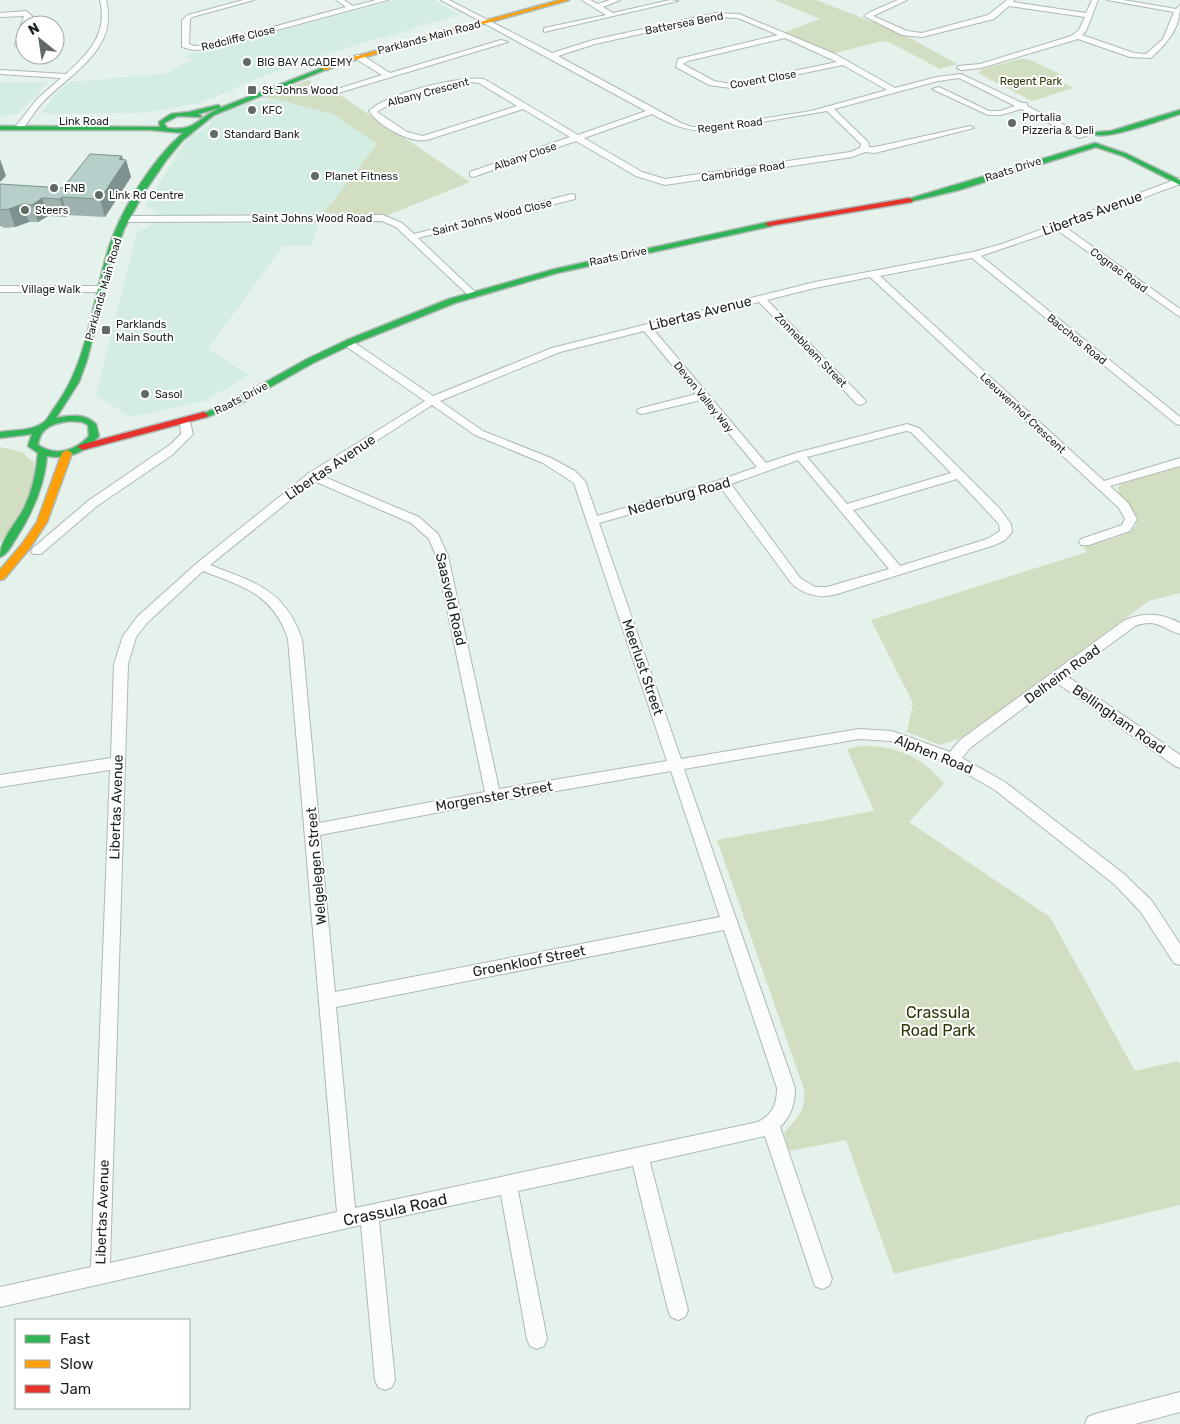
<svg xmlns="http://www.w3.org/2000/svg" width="1180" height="1424" viewBox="0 0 1180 1424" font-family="Rubik,sans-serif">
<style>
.built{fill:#d4ede2}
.green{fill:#d1dec2}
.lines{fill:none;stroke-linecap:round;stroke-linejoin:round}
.street-casing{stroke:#aeb9b4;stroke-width:2}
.fast-casing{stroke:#aeb9b4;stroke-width:3}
.slow-casing{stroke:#aeb9b4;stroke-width:3}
.jam-casing{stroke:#aeb9b4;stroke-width:3}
.street{fill:#fbfdfc;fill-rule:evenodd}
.fast{fill:#30b455;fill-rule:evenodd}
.slow{fill:#ff9f0a;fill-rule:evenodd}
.jam{fill:#e5322d;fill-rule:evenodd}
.wall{fill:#9db2af}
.shaded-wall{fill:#7f918e}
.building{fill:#b6cfcb;stroke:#7f918e}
.poi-dot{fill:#606b66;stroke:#fff;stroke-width:2}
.labels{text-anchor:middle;stroke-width:4;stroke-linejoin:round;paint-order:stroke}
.far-street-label{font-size:11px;fill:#19221e;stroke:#fff}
.far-poi-label{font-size:11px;fill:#19221e;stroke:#fff;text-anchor:start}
.far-park-label{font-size:11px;fill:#2e3803;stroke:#fff}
.street-label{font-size:14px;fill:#19221e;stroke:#fff}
.near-park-label{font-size:16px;fill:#2e3803;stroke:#fff}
.near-street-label{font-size:16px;fill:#19221e;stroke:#fff}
</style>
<rect width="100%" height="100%" fill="#e4f2eb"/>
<g class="built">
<polygon points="396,0 434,0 460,15 415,27 414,29 369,41 300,63 264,76 200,103 140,113 47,114 42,112 55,94 70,82 165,74 184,63 193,61 186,55"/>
<polygon points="48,82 39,90 40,92 18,114 0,117 0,83"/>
<polygon points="275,99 333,114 377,144 319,220 312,246 283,246 208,349 249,375 205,401 130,417 96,395 137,232 150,226 156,213 145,206 188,137 209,126 212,119 217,116 251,102"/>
</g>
<g class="green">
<polygon points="775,0 816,0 901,33 957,64 940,69 889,42 882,41 832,54 783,33 820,19"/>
<polygon points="1020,59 1028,59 1060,74 1055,79 1074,88 1032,101 978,73 983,69"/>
<polygon points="308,80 311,81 311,85 343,97 470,182 388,215 324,213 377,144 333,114 275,99 261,98"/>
<path d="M 0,447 L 22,452 L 34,463 C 34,492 17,520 0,543 Z"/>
<path d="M 1180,467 L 1180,593 L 1149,601 L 963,737 L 940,745 L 907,732 L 913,703 L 871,620 L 1087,552 L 1083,547 C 1097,543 1114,540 1128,532 C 1154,518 1115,501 1118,487 L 1123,483 Z"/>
<path d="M 861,746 C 895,745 923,757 944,784 L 909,822 L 1050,917 L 1135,1071 L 1178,1061 L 1180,1064 L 1180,1205 L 894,1274 L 846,1140 L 789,1151 L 784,1133 C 797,1118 807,1110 804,1089 L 717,840 L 874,811 L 847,749 Z"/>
</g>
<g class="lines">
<g class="street-casing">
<g id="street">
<path d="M 100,0 L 106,0 C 119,49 72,72 43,102 C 35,110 29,121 22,130 L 16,130 L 16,126 L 37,99 L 61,78 L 0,74 L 0,70 L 66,74 C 89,53 108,34 100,0 Z"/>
<polygon points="243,0 254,0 192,17 190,20 189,44 194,46 207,45 346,7 336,0 344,0 353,6 376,0 388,0 207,49 193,50 182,47 182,20 188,15"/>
<path d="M 441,0 L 449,0 L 552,53 L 593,40 L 716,13 L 739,14 L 835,54 L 895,88 L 937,77 L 961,74 L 1022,103 L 1027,103 L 1027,106 L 1086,136 L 1079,138 L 1021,109 L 1001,115 L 988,115 L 932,89 L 939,87 L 989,111 L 1000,111 L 1015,106 L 959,78 L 938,81 L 834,109 L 868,142 L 869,147 L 875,147 L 970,126 L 974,128 L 875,153 L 865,152 L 852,157 L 665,185 L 636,176 L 576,141 L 473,177 L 470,176 L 470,172 L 570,137 L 523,109 L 427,140 C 409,143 379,126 369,111 C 385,94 461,75 484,79 L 578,135 L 646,111 ZM 716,17 L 738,18 L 778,35 L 678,59 L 676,67 L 709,85 L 731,88 L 843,65 L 887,90 L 811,111 L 709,127 L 692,127 L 681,123 L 558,56 L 595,44 ZM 785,38 L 837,62 L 731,84 L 714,81 L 683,64 L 688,61 ZM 472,82 L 479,83 L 517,106 L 423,136 L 407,132 L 377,112 C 399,97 446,85 472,82 ZM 827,111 L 861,144 L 860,148 L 850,152 L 665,179 L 642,172 L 584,138 L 652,114 C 672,125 686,131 709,131 Z"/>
<polygon points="582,0 590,0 598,4 610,0 620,0 603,7 613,13 670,0 678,1 544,32 544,28 606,15"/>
<path d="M 898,0 L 907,0 L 873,16 L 907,31 L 922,33 L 988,15 L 1007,0 L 1014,0 L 1013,2 L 1086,13 L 1092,0 L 1098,0 L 1086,31 L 1082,35 L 1134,53 L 1146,54 L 1163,39 L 1174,12 L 1107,0 L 1123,0 L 1176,9 L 1180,5 C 1180,29 1168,42 1151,58 L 1130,57 L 1078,39 L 981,68 L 961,70 L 957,68 L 958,66 L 980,64 L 1071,36 L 1079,30 L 1085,17 L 1009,6 L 994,19 L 922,37 L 902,35 L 864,16 L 870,12 Z"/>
<polygon points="26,11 32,16 29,25 25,25 23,45 19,47 15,45 24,16 0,17 0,13"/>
<polygon points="501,40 508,42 338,93 331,91 382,75 356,59 356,55 362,55 390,73"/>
<path d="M 1180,178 L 1180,184 L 1065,227 L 1180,309 L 1180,317 L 1057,230 L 981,256 L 1180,417 L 1180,425 L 1176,424 L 972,258 L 880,276 L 1104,481 L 1180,458 L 1180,466 L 1110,486 L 1128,503 L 1137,519 L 1130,531 L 1089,545 L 1081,545 L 1079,542 L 1081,539 L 1122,525 L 1125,519 L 1119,508 L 870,277 L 815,288 L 767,300 L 865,400 L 866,402 L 861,405 L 857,404 L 759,302 L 653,329 L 766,463 L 796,453 L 907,424 L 919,428 L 1000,509 L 1011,524 L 1012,532 L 1005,540 L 995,545 L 837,594 C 820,599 805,595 792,584 L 721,488 L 599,523 L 681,759 L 859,729 L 892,731 L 950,752 L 960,740 L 1125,620 C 1145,612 1161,613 1180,623 L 1180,634 C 1161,628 1156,618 1135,626 L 1067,676 L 1180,755 L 1180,768 L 1175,766 L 1057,683 L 970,748 L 962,758 L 1005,782 L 1124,874 L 1152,901 L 1180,944 L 1180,965 L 1174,963 L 1140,911 L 1114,884 L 995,790 L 948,763 L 910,748 L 891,741 L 859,739 L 684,769 L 795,1088 C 795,1103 791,1117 780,1127 L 832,1279 L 829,1286 L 822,1289 L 815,1286 L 765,1136 L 650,1162 L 688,1310 L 685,1317 L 678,1320 L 671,1317 L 668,1310 L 633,1166 L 518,1191 L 547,1339 L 544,1346 L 537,1349 L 530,1346 L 527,1339 L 501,1195 L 379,1221 L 395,1380 L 392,1387 L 385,1390 L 378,1387 L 375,1380 L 361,1225 L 0,1307 L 0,1287 L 91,1267 L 110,770 L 0,787 L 0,775 L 111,758 L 114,664 L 123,636 L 137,617 L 197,563 L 309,473 L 425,401 L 344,345 L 344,341 L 352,341 L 433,396 L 552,348 L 815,282 L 973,252 L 1002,244 ZM 644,331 L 696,394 L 638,409 L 637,411 L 638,413 L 642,414 L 701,400 L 757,467 L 720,480 L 597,516 L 585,481 L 575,471 L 551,458 L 483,431 L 440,401 L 560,352 ZM 432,405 L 475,435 L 543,463 L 574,483 L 667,761 L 499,789 L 448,556 L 438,534 L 419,517 L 322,476 ZM 906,431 L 911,432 L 951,473 L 847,504 L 807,457 ZM 798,460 L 889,569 L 827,587 L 815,587 L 800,578 L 731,484 ZM 957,479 L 999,524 L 1000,531 L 987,539 L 900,566 L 853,510 ZM 314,481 L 411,523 L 429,539 L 436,556 L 485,792 L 319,823 L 302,639 C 284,589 256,583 210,565 ZM 203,571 C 244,587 273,594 288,639 L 337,1212 L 110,1263 L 128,664 L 136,637 L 147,623 ZM 671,771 L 720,917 L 335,992 L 320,835 L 493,802 ZM 724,930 L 777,1088 C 777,1104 773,1114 758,1122 L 355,1208 L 336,1007 Z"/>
<polygon points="572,194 575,195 575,199 418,238 475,292 475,296 469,296 396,227 382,221 124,222 119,219 124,216 383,215 402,223 414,234"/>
<polygon points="0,286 102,286 107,289 102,292 0,292"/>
<polygon points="185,419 190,422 193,434 172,455 97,506 41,554 33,554 31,551 33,548 88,501 171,444 181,434 180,422"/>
<polygon points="1180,1392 1180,1412 1135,1424 1085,1424 1088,1417 1095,1414"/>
</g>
</g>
<g class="fast-casing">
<g id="fast">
<path d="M 322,68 L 327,69 L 214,115 L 183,140 L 167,159 L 143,194 L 124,229 L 110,270 L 87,360 L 79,382 L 56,418 C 70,415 85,413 96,424 L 99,436 C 86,452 68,460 47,456 C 44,487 32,514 15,540 C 11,546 7,555 0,557 C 0,539 17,523 25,506 C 33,489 36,472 38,453 L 28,446 L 32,434 L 0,438 L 0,432 C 14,430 33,431 44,422 C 48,419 51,412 55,407 C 89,361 92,300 109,247 C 122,208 152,160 183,133 L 151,130 L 0,130 L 0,126 L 160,127 L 159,122 L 171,114 L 189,112 L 218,105 L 220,106 L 220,108 ZM 220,108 C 197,118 196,132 167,128 L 164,123 L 178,116 L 201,117 L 201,115 L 198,114 ZM 70,421 L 82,422 L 88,425 L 89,436 C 75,451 56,457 38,445 C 40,427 54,423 70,421 Z"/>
<path d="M 1180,110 L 1180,114 C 1164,119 1105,141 1094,134 L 1097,132 L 1111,131 Z"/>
<polygon points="1095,143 1127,154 1180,180 1180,185 1123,156 1096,147 959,190 909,202 905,200"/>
<polygon points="769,222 773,224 772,226 557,273 455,303 353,344 313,363 240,404 207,417 201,417 200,415 234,400 307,359 347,340 449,299 555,269"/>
</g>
</g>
<g class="slow-casing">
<g id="slow">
<polygon points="560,0 569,0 347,62 326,70 321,69 343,60"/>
<polygon points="67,450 72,453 47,522 30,548 4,579 0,580 0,570 22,544 37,522 62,453"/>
</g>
</g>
<g class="jam-casing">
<g id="jam">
<polygon points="909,198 913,200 912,202 769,226 765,224 769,222"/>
<polygon points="204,412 208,415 207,417 83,450 78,447 80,445"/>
</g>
</g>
<use href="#street" class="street"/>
<use href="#fast" class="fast"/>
<use href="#slow" class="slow"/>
<use href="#jam" class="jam"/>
</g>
<polygon class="wall" points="123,160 126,160 131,177 105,217 67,215 66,217 48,216 38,222 29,222 15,227 5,228 0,226 0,184 63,188"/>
<g class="shaded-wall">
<polygon points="122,156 124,163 126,160 131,177 105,217 100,199 119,159"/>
<polygon points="0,159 6,176 0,182"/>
<polygon points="62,197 67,215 66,217 60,199"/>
<polygon points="42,198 48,216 38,222 32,205"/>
<polygon points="23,204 29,222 15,227 9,209"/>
</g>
<polygon class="building" points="90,154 122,156 119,159 126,160 100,199 62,197 60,199 42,198 32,205 23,204 9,209 0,210 0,184 63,188"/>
<g class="poi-dot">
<circle cx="247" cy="62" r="5"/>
<rect x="247" y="85" width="10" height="10" rx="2.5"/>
<circle cx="252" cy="110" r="5"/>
<circle cx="1012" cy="123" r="5"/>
<circle cx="214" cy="134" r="5"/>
<circle cx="315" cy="176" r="5"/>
<circle cx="54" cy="188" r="5"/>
<circle cx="99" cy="195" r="5"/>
<circle cx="25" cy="210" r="5"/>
<rect x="101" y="325" width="10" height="10" rx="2.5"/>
<circle cx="145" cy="394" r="5"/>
</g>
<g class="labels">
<g class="far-street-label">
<text transform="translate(684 23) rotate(-11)" y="4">Battersea Bend</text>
<text transform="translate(429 37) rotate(-15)" y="4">Parklands Main Road</text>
<text transform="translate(238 38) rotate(-14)" y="4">Redcliffe Close</text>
<text transform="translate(763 79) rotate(-10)" y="4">Covent Close</text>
<text transform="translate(428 92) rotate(-15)" y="4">Albany Crescent</text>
<text x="84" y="125">Link Road</text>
<text transform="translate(730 125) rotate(-7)" y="4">Regent Road</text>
<text transform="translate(525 156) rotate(-19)" y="4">Albany Close</text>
<text transform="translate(1013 169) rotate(-18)" y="4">Raats Drive</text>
<text transform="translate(743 171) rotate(-9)" y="4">Cambridge Road</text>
<text transform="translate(492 217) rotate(-14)" y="4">Saint Johns Wood Close</text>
<text x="312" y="222">Saint Johns Wood Road</text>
<text transform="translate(618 256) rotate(-12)" y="4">Raats Drive</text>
<text transform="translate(1119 270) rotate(36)" y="4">Cognac Road</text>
<text x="51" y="293">Village Walk</text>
<text transform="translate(103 289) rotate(-74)" y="4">Parklands Main Road</text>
<text transform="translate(1077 339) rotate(39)" y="4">Bacchos Road</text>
<text transform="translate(811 350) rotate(46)" y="4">Zonnebloem Street</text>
<text transform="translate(704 397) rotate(51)" y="4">Devon Valley Way</text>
<text transform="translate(241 398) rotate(-27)" y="4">Raats Drive</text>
<text transform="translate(1023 413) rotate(43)" y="4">Leeuwenhof Crescent</text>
</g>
<g class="far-poi-label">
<text x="257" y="66">BIG BAY ACADEMY</text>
<text x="262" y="94">St Johns Wood</text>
<text x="262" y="114">KFC</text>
<text x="1022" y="121">Portalia<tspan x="1022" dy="13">Pizzeria &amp; Deli</tspan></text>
<text x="224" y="138">Standard Bank</text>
<text x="325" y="180">Planet Fitness</text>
<text x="64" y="192">FNB</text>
<text x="109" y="199">Link Rd Centre</text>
<text x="35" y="214">Steers</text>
<text x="116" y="328">Parklands<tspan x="116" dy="13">Main South</tspan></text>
<text x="155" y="398">Sasol</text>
</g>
<g class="far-park-label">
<text x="1031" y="85">Regent Park</text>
</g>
<g class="street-label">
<text transform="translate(1092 213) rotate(-20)" y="5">Libertas Avenue</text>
<text transform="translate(700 313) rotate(-14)" y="5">Libertas Avenue</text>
<text transform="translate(330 467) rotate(-34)" y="5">Libertas Avenue</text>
<text transform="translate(679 496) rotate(-16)" y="5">Nederburg Road</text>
<text transform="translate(451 599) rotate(77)" y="5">Saasveld Road</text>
<text transform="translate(643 667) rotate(71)" y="5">Meerlust Street</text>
<text transform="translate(1062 674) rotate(-36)" y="5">Delheim Road</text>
<text transform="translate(1119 719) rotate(35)" y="5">Bellingham Road</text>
<text transform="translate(934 754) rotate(22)" y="5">Alphen Road</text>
<text transform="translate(494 796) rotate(-10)" y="5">Morgenster Street</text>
<text transform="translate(116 807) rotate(-88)" y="5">Libertas Avenue</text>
<text transform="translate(316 866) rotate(-95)" y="5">Welgelegen Street</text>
<text transform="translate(529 961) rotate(-11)" y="5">Groenkloof Street</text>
<text transform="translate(102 1212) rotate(-88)" y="5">Libertas Avenue</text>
</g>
<g class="near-park-label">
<text x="938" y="1018">Crassula<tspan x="938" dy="18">Road Park</tspan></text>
</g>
<g class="near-street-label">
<text transform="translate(395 1209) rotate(-12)" y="6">Crassula Road</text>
</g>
</g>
<rect x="15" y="1319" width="175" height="90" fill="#ffffff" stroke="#a3a7a5"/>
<rect x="25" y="1335" width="25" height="8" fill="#30b455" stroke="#a3a7a5"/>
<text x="60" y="1344" font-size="15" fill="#19221e">Fast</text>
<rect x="25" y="1360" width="25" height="8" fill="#ff9f0a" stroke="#a3a7a5"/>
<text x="60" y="1369" font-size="15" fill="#19221e">Slow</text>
<rect x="25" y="1385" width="25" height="8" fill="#e5322d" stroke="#a3a7a5"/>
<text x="60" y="1394" font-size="15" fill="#19221e">Jam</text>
<g transform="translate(40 40) rotate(330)"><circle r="24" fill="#ffffff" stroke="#a3a7a5"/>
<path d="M0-4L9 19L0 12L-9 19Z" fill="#606b66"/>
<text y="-8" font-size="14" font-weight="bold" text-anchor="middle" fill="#19221e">N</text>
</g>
</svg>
